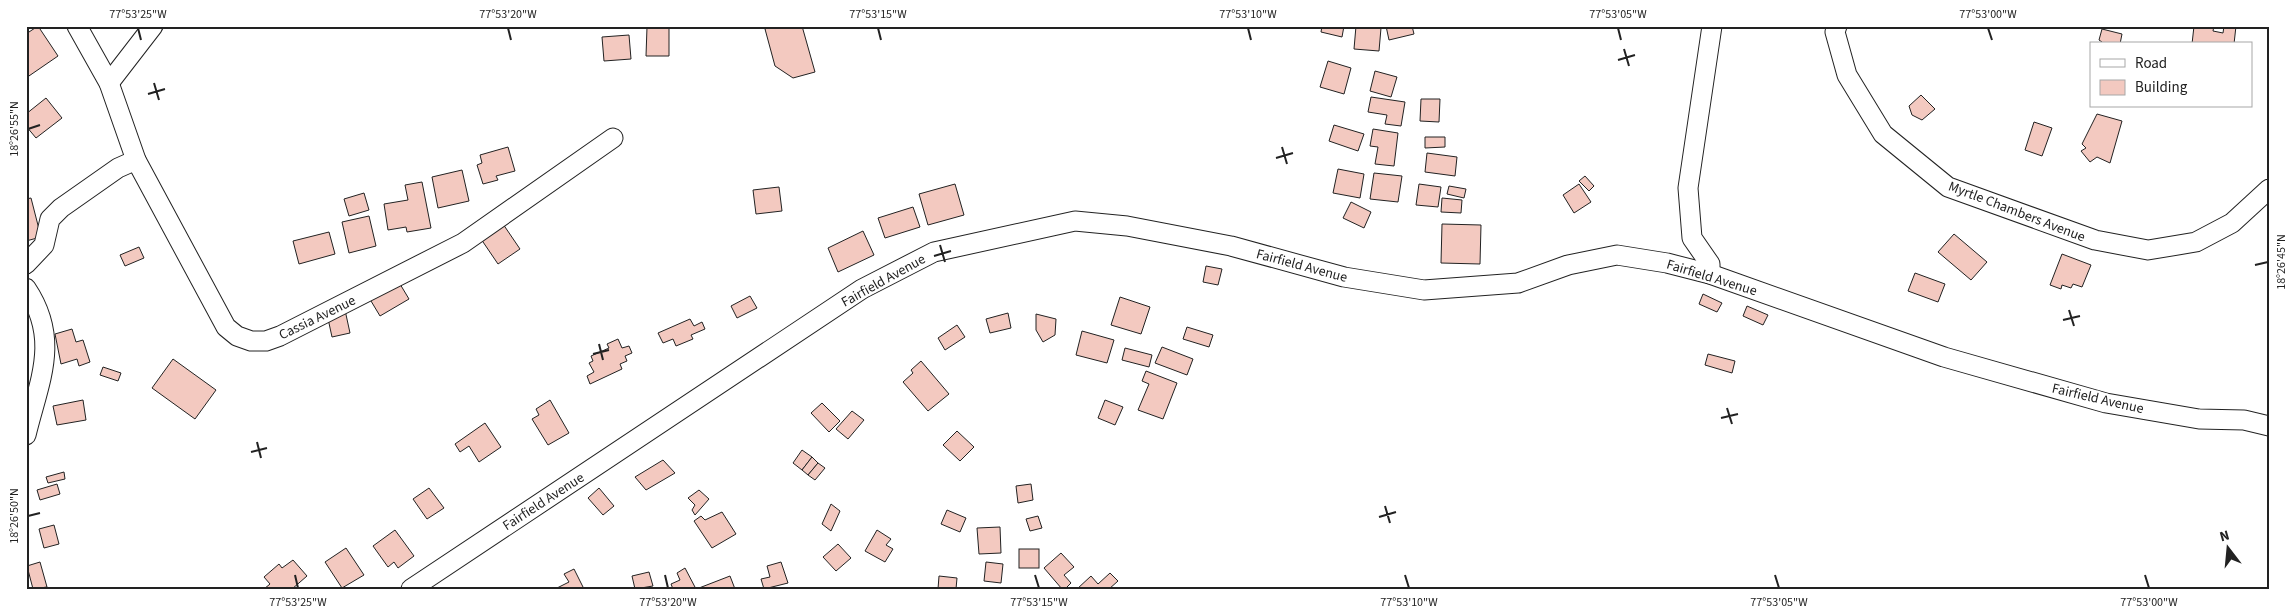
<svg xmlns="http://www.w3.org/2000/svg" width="2295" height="615" viewBox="0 0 2295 615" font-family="'Source Sans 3',sans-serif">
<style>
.building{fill:#f3c9c0;stroke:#222}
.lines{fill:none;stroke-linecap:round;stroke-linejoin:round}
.minor-casing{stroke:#222;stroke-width:21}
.minor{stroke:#fff;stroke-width:19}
.ticks{fill:none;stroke:#222;stroke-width:2}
.labels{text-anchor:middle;stroke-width:4;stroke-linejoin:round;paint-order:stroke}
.street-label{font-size:14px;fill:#222;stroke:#fff}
.neatline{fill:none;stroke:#222;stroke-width:2}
.ticks-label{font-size:12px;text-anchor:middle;fill:#222}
</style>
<rect width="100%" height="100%" fill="#fff"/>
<g class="building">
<polygon points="38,26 58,56 26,78 26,34"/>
<polygon points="774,26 802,26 815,72 793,78 775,66 765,29"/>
<polygon points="1322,26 1344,26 1342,37 1321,32"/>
<polygon points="1356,26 1381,28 1379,51 1354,49"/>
<polygon points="1412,26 1414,34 1389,40 1386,26"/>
<polygon points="2194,26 2214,26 2213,31 2223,33 2224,26 2236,26 2234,44 2192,44"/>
<polygon points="647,27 669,27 669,56 646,56"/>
<polygon points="2102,29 2122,34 2120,44 2102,44 2102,42 2099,40"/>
<polygon points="629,35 631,59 604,61 602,37"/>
<polygon points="1328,61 1351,68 1344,94 1320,87"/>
<polygon points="1375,71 1397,77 1391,97 1370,91"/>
<polygon points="1921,95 1935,109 1922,120 1912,115 1909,106"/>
<polygon points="1371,97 1405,102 1401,126 1385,124 1387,115 1368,112"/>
<polygon points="46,98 62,118 36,138 26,126 26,114"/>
<polygon points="1421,99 1440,99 1439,122 1420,121"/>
<polygon points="2097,114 2122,121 2110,163 2097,157 2090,162 2081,151 2086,148 2082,144"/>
<polygon points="2034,122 2052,128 2042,156 2025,150"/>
<polygon points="1334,125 1364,134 1358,151 1329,141"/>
<polygon points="1373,129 1398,133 1394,166 1375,164 1378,147 1370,146"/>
<polygon points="1425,137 1445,137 1445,147 1425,148"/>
<polygon points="508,147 515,171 496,176 498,180 483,184 477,165 482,163 480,155"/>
<polygon points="1427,153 1457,157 1455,176 1425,172"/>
<polygon points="1338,169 1364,174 1360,198 1333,193"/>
<polygon points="462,170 469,201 438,208 432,177"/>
<polygon points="1374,173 1402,176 1398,202 1370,199"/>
<polygon points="1585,176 1594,186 1589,191 1579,181"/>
<polygon points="422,182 431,228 407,232 406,227 388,230 384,204 408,200 405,185"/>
<polygon points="955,184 964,215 928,225 919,194"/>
<polygon points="1419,184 1441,187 1438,207 1416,205"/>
<polygon points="1579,184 1591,202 1574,213 1563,195"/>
<polygon points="1449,186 1466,189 1464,198 1447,194"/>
<polygon points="779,187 782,211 756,214 753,190"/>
<polygon points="364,193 369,210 349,216 344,199"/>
<polygon points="31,198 41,237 26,241 26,199"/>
<polygon points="1442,198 1462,200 1461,213 1441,212"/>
<polygon points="1351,202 1371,212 1364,228 1343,218"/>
<polygon points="913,207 920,227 885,238 878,218"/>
<polygon points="369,216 376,246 349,253 342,222"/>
<polygon points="503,224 520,249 498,264 481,239"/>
<polygon points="1442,224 1481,225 1480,264 1441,263"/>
<polygon points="863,231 874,255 838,272 828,248"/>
<polygon points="329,232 335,254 299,264 293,241"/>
<polygon points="1954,234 1987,262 1971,280 1938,252"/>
<polygon points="139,247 144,258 125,266 120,255"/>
<polygon points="2062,254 2091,265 2082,287 2073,284 2071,288 2062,285 2061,289 2050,285"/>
<polygon points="1206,266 1222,269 1218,285 1203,282"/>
<polygon points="1915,273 1945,284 1938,302 1908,291"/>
<polygon points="397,279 409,299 380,316 368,296"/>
<polygon points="1703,294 1722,303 1717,312 1699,304"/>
<polygon points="750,296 757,308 737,318 731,306"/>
<polygon points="1120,297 1150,307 1141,334 1111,325"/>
<polygon points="1747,306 1768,315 1763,325 1743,316"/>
<polygon points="345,310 350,333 332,337 327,314"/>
<polygon points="1008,313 1011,328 990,333 986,319"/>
<polygon points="1036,314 1056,319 1055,335 1043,342 1036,330"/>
<polygon points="690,319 694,326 702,322 705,329 691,335 693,339 676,346 673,339 663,343 658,333"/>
<polygon points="957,325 965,337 945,350 938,338"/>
<polygon points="1187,327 1213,335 1209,347 1183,339"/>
<polygon points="72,329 76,342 83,340 90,362 79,366 77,359 61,364 55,334"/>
<polygon points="1082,331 1114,340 1107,363 1076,355"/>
<polygon points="618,339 622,348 629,346 632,353 625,356 627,361 620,364 622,369 590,384 587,376 594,372 589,363 593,361 591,356 609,348 607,344"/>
<polygon points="1162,347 1193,359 1187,375 1155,363"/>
<polygon points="1125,348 1152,355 1149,367 1122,360"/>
<polygon points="1708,354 1735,361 1732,373 1705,365"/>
<polygon points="173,359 216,390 195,419 152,388"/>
<polygon points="921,361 949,394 928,411 903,382 913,373 911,370"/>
<polygon points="103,367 121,373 118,381 100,375"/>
<polygon points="1146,371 1177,383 1163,419 1138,410 1149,384 1142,381"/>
<polygon points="83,400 86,420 57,425 53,406"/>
<polygon points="550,400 569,433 548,445 532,419 539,415 536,409"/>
<polygon points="1105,400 1123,407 1115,425 1098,418"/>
<polygon points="822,403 840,421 829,432 811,413"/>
<polygon points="852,411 864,420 848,439 836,429"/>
<polygon points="485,423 501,447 479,462 469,446 460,452 455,444"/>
<polygon points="957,431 974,447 960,461 943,445"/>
<polygon points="802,450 812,457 802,470 793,463"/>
<polygon points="812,457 818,463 808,475 802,470"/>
<polygon points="663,460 675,473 646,490 635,477"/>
<polygon points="818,463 825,468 815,480 808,475"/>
<polygon points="64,472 65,479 48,483 46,477"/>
<polygon points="57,484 60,494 40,500 37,490"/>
<polygon points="1031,484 1033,500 1018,503 1016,486"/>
<polygon points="429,488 444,508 427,519 413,499"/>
<polygon points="599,488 614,506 603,515 588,498"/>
<polygon points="699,490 709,499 695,515 692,510 695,505 688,498"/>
<polygon points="831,504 840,511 831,531 822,524"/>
<polygon points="947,510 966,518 960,532 941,524"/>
<polygon points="722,512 736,534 712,548 694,521 701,516 705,520"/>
<polygon points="1038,516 1042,528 1030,531 1026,519"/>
<polygon points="54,525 59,544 44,548 39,529"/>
<polygon points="1000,527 1001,553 979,554 977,528"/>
<polygon points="395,530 414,556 398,568 394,562 388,567 373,546"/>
<polygon points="877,530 891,539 886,545 893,549 885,562 865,551"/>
<polygon points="838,544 851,558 836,571 823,557"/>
<polygon points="346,548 364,575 342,588 325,562"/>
<rect x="1019" y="549" width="20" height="19"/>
<polygon points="1061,553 1074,567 1064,575 1071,583 1065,589 1062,589 1044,568"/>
<polygon points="293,560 307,576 292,589 264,589 270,584 264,577 279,564 282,568"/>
<polygon points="40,562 47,587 33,589 27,566"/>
<polygon points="781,562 788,583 764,589 761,579 770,577 767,566"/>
<polygon points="986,562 1003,564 1001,583 984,581"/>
<polygon points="685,568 696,589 673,589 671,584 680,580 677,573"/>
<polygon points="574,569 584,589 555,589 569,582 564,574"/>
<polygon points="649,572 653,586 635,589 632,576"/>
<polygon points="1110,573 1118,581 1109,589 1077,589 1091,576 1098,584"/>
<polygon points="730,576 735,589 699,589 699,588"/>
<polygon points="939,576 957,578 956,589 938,589"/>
</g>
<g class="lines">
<g class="minor-casing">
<g id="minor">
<polyline points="77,26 109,83 136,160 226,327 237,336 251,341 266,341 280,336 463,243 613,138"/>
<polyline points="1837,26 1835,32 1847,75 1883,134 1948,187 2095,240 2148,250 2196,242 2232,223 2269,189"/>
<polyline points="109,83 153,26"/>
<polyline points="26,264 44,245 50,219 61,208 118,168 136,160"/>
<polyline points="1710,274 1710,264 1692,238 1688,188 1712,26"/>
<path d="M 26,288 C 61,340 39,381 26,435"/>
<polyline points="411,589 862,289 934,252 1075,221 1127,226 1231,246 1344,277 1424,290 1518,283 1568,265 1617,255 1667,263 1710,274 1944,357 2106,403 2199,419 2244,420 2269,426"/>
</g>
</g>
<use href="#minor" class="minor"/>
</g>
<path class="ticks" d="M 138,28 L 141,40M 508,28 L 511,40M 878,28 L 881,40M 1248,28 L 1251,40M 1618,28 L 1621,40M 1988,28 L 1992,40M 1624,49 L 1629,66M 1618,60 L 1635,55M 154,83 L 159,100M 148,94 L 165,89M 28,129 L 40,125M 1282,147 L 1287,164M 1276,158 L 1293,153M 940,245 L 945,262M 934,256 L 951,251M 2255,265 L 2268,262M 2069,310 L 2074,326M 2063,320 L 2080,316M 599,344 L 603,360M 593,354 L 609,350M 1727,408 L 1732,424M 1721,418 L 1738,414M 257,442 L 261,458M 251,452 L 267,448M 1385,506 L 1390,523M 28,516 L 40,513M 1379,517 L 1396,512M 295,575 L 298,588M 665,575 L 668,588M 1035,575 L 1039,588M 1405,575 L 1409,588M 1775,575 L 1779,588M 2145,575 L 2149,588"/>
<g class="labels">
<g class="street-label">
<text transform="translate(2017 211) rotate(21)" y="5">Myrtle Chambers Avenue</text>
<text transform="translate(1302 265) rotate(15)" y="5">Fairfield Avenue</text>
<text transform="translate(1712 277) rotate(17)" y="5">Fairfield Avenue</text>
<text transform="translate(883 280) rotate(-29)" y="5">Fairfield Avenue</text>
<text transform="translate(317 317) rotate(-26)" y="5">Cassia Avenue</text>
<text transform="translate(2098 398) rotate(13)" y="5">Fairfield Avenue</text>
<text transform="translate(543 501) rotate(-33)" y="5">Fairfield Avenue</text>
</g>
</g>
<rect width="2295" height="615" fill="none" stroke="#ffffff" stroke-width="55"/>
<rect x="2090" y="42" width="162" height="65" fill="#ffffff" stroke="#a7a7a7"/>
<rect x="2100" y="59" width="25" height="8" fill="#ffffff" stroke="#a7a7a7"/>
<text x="2135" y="68" font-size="15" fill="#222222">Road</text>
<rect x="2100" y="80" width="25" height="15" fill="#f3c9c0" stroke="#a7a7a7"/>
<text x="2135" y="92" font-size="15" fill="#222222">Building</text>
<g transform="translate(2228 548) rotate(344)" stroke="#ffffff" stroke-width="4" paint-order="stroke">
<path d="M0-4L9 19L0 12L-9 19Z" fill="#222222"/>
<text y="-8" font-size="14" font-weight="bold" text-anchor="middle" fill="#222222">N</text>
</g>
<rect x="28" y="28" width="2240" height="560" class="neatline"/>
<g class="ticks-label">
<text x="138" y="18">77°53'25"W</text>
<text x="508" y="18">77°53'20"W</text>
<text x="878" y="18">77°53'15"W</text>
<text x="1248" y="18">77°53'10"W</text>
<text x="1618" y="18">77°53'05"W</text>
<text x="1988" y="18">77°53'00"W</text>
<text transform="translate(14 129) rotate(-90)" y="4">18°26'55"N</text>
<text transform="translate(2281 262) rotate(-90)" y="4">18°26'45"N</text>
<text transform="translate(14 516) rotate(-90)" y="4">18°26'50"N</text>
<text x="298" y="606">77°53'25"W</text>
<text x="668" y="606">77°53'20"W</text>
<text x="1039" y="606">77°53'15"W</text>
<text x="1409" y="606">77°53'10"W</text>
<text x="1779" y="606">77°53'05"W</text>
<text x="2149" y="606">77°53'00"W</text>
</g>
</svg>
